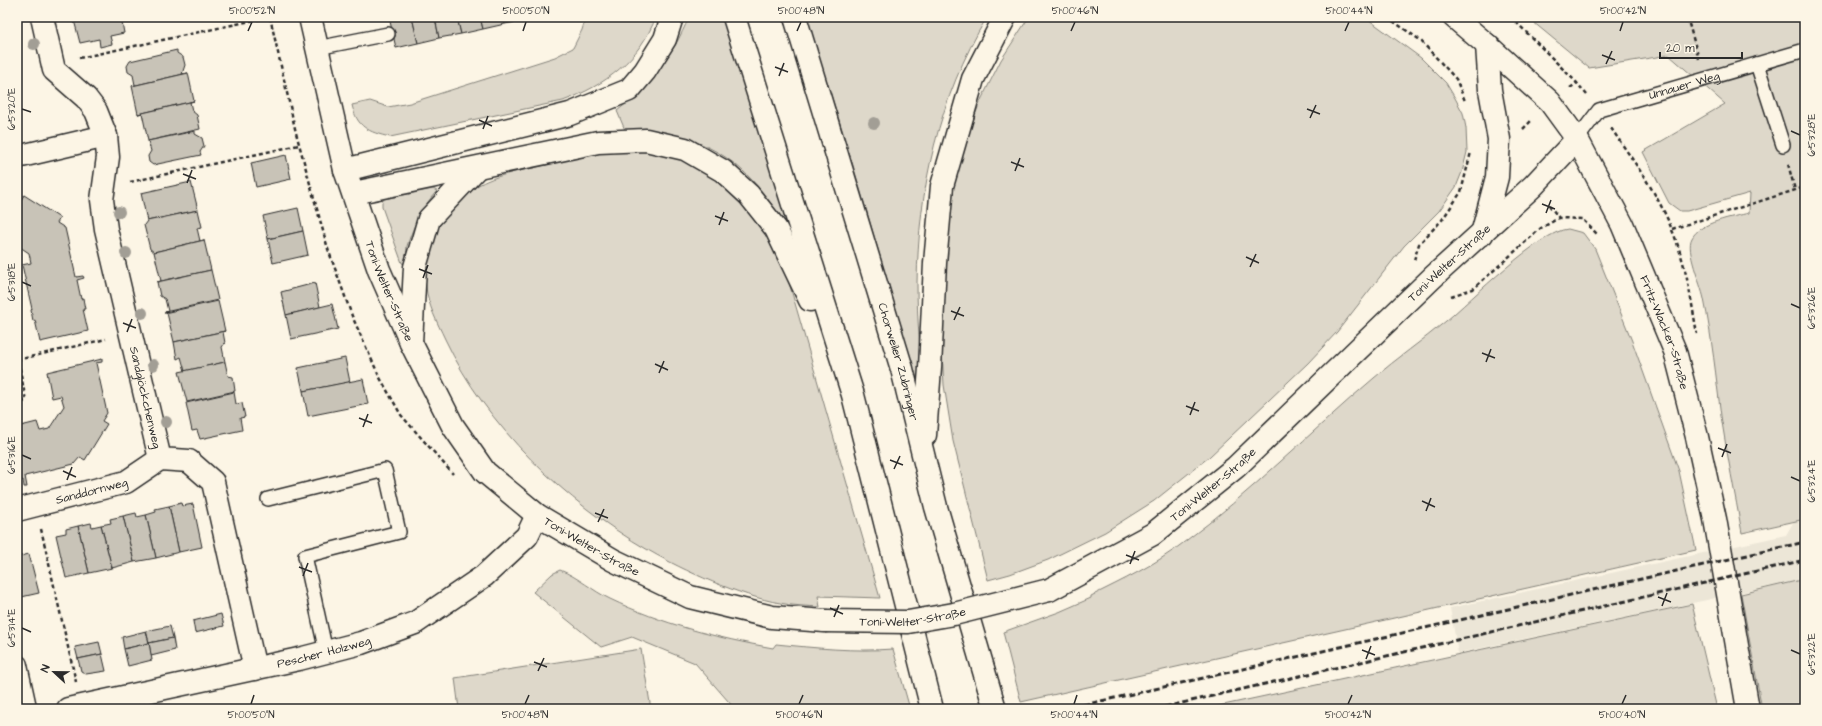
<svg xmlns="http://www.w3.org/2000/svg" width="1822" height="726" viewBox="0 0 1822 726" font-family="'Architects Daughter',sans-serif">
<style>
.built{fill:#ece6d7}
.green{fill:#ded8ca;stroke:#84827a}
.building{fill:#c8c3b7;stroke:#2b2b2b}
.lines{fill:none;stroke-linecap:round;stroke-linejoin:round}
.lane-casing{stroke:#2b2b2b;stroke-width:16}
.street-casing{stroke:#2b2b2b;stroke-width:25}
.secondary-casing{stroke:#2b2b2b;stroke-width:25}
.highway-casing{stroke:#2b2b2b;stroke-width:25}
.path{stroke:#2b2b2b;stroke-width:2.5;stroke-dasharray:4 3;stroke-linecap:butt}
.lane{stroke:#fcf5e5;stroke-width:13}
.street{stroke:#fcf5e5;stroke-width:22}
.secondary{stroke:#fcf5e5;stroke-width:22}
.highway{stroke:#fcf5e5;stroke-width:22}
.rail{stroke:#2b2b2b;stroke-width:3;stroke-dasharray:6 3;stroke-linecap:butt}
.secondary-bridge-casing{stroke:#2b2b2b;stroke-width:25;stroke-linecap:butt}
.secondary-bridge{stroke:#fcf5e5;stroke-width:22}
.tree{fill:#a29e95}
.ticks{fill:none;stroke:#2b2b2b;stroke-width:1.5}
.labels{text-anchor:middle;stroke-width:4;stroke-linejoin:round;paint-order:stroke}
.street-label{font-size:12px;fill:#2b2b2b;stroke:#fcf5e5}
.neatline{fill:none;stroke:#2b2b2b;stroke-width:1.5}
.ticks-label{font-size:10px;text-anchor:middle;fill:#2b2b2b}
</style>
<rect width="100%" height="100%" fill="#fcf5e5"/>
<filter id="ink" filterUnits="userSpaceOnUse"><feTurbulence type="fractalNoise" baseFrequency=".025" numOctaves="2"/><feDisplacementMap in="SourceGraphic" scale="8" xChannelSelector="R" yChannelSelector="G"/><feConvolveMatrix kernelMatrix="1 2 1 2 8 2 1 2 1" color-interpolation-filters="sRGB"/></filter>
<g filter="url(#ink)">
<polygon class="built" points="1805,519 1805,579 1458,653 1450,608 1786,535 1794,521"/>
<g class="green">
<path d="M 586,17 L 656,17 C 639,60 606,85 563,101 L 390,137 C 368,132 357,127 352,105 L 370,101 L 388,107 L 410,103 L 555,57 L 573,48 L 582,30 Z"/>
<path d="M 689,17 L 723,17 L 790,225 L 787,226 C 776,210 765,194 752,180 C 719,144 673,129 625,130 L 617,111 C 651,84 672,57 689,17 Z"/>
<path d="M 806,17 L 987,17 C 939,97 918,190 917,283 C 917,318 920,352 923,386 L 919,387 L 846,142 Z"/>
<polygon points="1029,17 1365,17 1421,58 1446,83 1455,98 1463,113 1466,128 1467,152 1462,172 1456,187 1439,211 1404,246 1337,332 1308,363 1209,457 1154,501 1105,532 1048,560 1010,574 988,580 953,441 944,385 940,319 953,183 969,131 980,102 1001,60"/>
<path d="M 1527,17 L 1805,17 L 1805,519 L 1742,533 C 1735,494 1727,455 1721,416 C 1716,377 1712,338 1704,299 C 1701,284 1685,250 1692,238 C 1700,222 1733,217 1749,213 L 1750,193 L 1687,211 L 1680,211 L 1669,203 L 1643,152 L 1725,104 L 1669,55 L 1589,68 Z"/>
<path d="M 607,151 L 652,152 L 677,157 L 697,165 L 730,187 L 766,233 L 779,255 L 790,286 L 880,598 L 818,596 L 820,607 C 807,606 793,606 780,603 C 740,596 684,571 648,550 C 565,502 486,426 445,339 C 437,322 428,305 426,287 C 421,251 440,215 467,193 C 487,176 516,172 541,166 C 563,161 585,156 607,151 Z"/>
<path d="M 433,189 L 437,191 C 422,207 414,224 407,246 C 406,252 407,259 404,264 L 402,263 L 382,207 L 382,202 L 384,199 Z"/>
<path d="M 1568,229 L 1583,233 L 1595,249 L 1632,341 L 1679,471 L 1696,550 L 1021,702 L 1003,632 L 1059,612 L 1091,598 L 1091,596 C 1123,580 1155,565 1183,543 C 1251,493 1310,432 1374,378 C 1397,358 1422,341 1446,321 C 1470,301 1540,231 1568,229 Z"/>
<path d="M 560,570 C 578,577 593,591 610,599 C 662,624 717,638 773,648 L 776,644 C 816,648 854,652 893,649 L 910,709 L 735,709 L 695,663 L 632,637 L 601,647 L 533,592 L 552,574 Z"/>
<polygon points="1805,579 1805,709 1762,709 1741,594"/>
<polygon points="1692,604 1717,709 1205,709"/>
<polygon points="641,649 651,709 459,709 455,678"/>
</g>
<g class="building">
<polygon points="73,17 86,17 74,20"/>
<polygon points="86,17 121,17 124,33 110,36 112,44 100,47 99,39 80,43 74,20"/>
<polygon points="389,17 412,17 418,43 396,48"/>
<polygon points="412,17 435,17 439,38 418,43"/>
<polygon points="435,17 457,17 461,34 439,38"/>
<polygon points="457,17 480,17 483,29 461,34"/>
<polygon points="480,17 503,17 505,24 483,29"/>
<polygon points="503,17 526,17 526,20 505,24"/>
<polygon points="526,17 538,17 526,20"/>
<polygon points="177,50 177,53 183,57 185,65 182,74 188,73 132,86 135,85 133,75 128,72 127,66 130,61"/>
<polygon points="188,73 194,101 138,114 132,86"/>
<polygon points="194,101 190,102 192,111 197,115 200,129 148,141 142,113 138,114"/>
<polygon points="195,131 195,134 202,138 204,146 200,152 201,155 153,165 149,162 148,156 151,151 148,141"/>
<polygon points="286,155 291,179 256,187 251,163"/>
<polygon points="191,182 198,210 147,221 141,193"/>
<polygon points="24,195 60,218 57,223 65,228 76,277 83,276 84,278 77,280 81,299 83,298 84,304 85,309 83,309 88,331 40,342 35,320 33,321 31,310 32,309 22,265 31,263 29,253 17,245 17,198 21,200"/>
<polygon points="298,208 303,231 268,239 263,216"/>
<polygon points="198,210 202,227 197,228 200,241 204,240 154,252 150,249 144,225 147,221"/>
<polygon points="303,231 308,255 273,263 268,239"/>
<polygon points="204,240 211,270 157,282 161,281 154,252"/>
<polygon points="211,270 218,300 165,312 168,311 165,299 160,296 157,282"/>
<polygon points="315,283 320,307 286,315 281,292"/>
<polygon points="218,301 225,331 174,342 167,313 164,313"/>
<polygon points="332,304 338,329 291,339 286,315"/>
<polygon points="225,331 223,332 225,343 222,347 225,362 185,371 181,357 177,359 174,342"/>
<polygon points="345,358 350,382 303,391 298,368"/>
<polygon points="102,359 102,362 96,363 107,413 102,421 107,424 85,460 80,457 74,464 25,476 27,487 24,487 23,480 17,482 17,427 37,422 40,431 49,429 64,406 61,396 52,398 47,372"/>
<polygon points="225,362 228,376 233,377 235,391 187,402 179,372"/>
<polygon points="363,379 368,404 308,416 303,391"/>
<polygon points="234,392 236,404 242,403 245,417 240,418 242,430 200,439 197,430 192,431 186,403"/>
<polygon points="181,503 182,506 193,504 202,547 179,552 169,506"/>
<polygon points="169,506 179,552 156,558 146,515 156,512 155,509"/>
<polygon points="136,513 137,517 146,515 156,558 134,562 123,516"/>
<polygon points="123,516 134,562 112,568 101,525 111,523 110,519"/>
<polygon points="91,523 92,527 101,525 112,568 89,573 78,526"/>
<polygon points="78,526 89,573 66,578 56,535 66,533 66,529"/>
<polygon points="29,554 39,593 17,598 17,557"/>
<polygon points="221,614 224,626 195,633 193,621"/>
<polygon points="170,626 173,638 149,643 146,631"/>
<polygon points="146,631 149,643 124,649 122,637"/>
<polygon points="173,638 175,650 151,656 149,643"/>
<polygon points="99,642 102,654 78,659 75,647"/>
<polygon points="149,643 152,660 128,666 124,649"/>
<polygon points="102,654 106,671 86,674 81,671 78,659"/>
</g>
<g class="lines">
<g class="lane-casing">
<g id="lane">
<polyline points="317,48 388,34"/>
<polyline points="1757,64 1783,145"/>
<path id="s1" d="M 1577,139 L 1599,110 L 1805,50"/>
<polyline points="268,499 385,470 399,532 305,556 326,652"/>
<polyline points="20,663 30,709"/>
</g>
</g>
<g class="street-casing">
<g id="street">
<path id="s2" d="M 42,17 L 54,70 L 86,98 L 96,111 L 106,136 L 108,157 L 102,200 L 106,229 L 160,459 L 189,461 L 213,482 L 255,669"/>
<polyline points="17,157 106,136"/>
<path id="s3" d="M 17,510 L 126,482 L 160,459"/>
<path id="s4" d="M 68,709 L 299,659 L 361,643 L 415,623 L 484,576 L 527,536 L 537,515"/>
</g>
</g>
<g class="secondary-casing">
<g id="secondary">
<path id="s5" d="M 310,17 L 345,170 L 379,270 L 411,343 L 453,426 L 485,472 L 537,515 L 613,560 L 690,597 L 772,617 L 825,621"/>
<path id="s6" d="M 1454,17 L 1487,45 L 1550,102 L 1577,139 L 1622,224 L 1675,351 L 1697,437 L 1715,519 L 1748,709"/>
<polyline points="1482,234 1497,177 1499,139 1490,90 1487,45"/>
<path id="s7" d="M 1049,590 L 1153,534 L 1236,467 L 1432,278 L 1533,186 L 1577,139"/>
</g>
</g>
<g class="highway-casing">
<g id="highway">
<polyline points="734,17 853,395 932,709"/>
<path id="s8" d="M 795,17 L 902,369 L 936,507 L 995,709"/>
<polyline points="345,170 570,114 629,90 645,71 665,39 672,17"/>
<polyline points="354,193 598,142 646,140 685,149 723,171 749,195 776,229 810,300"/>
<polyline points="411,343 415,267 429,219 477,168"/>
<polyline points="925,435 930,368 935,263 942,186 973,79 1005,17"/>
</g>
</g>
<g class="path">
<polyline points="270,17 296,133 328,249 352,316 379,376 401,415 453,474"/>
<polyline points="1387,17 1420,40 1456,79 1465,101"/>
<polyline points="1511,17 1577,83 1587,95"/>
<polyline points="1687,17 1699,59"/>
<polyline points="79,58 269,17"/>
<polyline points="1570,88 1577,83"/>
<path d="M 1611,128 C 1633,161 1658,193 1672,230 C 1686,263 1691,299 1697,334"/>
<polyline points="1523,129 1532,120"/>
<polyline points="1788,164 1795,190"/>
<polyline points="130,182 299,145"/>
<polyline points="1549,205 1559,218 1582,219 1597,234"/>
<polyline points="1672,229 1805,187"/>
<polyline points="1414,260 1419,244 1442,220 1461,192 1471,152"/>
<polyline points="1451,296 1473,289 1541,228 1559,218"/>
<polyline points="17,354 26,401 17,403"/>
<polyline points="17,360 106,339"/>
<polyline points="41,529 76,682"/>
</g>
<use href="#lane" class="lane"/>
<use href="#street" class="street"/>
<use href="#secondary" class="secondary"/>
<use href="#highway" class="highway"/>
<g class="rail">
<polyline points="1066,709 1805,542"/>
<polyline points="1156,709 1805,560"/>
</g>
<g class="secondary-bridge-casing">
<g id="secondary-bridge">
<path id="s9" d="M 825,621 L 908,622 L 954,614 L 1049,590"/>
</g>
</g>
<use href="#secondary-bridge" class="secondary-bridge"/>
</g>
<g class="tree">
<circle cx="34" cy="44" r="6"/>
<circle cx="874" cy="123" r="6"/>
<circle cx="119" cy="212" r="6"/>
<circle cx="126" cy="253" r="6"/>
<circle cx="142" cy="313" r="6"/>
<circle cx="153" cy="365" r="6"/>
<circle cx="166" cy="422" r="6"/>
</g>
</g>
<path class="ticks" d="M 248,31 L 252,22M 523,31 L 526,22M 797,31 L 801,22M 1071,31 L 1075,22M 1345,31 L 1349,22M 1620,31 L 1623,22M 1602,55 L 1615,60M 1606,64 L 1612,51M 775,67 L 788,72M 779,76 L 784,63M 22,109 L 31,112M 1307,109 L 1320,114M 1310,118 L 1316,105M 479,120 L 492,126M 483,129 L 488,116M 1791,131 L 1800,135M 1011,162 L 1024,167M 1015,171 L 1020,158M 183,174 L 196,179M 187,183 L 192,170M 1542,204 L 1555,209M 1546,213 L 1551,200M 715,216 L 728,221M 719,225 L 724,212M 1246,257 L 1259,263M 1250,267 L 1256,254M 419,269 L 432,274M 423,278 L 428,265M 22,282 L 31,286M 1791,304 L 1800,308M 951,311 L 964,316M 954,320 L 960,307M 123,323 L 136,328M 127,332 L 132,319M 1482,353 L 1495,358M 1486,362 L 1491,349M 655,364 L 668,370M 659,373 L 664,361M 1186,406 L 1199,411M 1190,415 L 1195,402M 359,418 L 372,423M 363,427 L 368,414M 1718,448 L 1731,453M 22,455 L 31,459M 1722,457 L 1727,444M 890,460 L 903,465M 894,469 L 900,456M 63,471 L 76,477M 1791,477 L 1800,481M 67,480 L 72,467M 1422,501 L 1435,507M 1426,511 L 1431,498M 595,513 L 608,518M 598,522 L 604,509M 1126,555 L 1139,560M 1130,564 L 1135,551M 299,567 L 312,572M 303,576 L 308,563M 1658,597 L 1671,602M 1662,606 L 1667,593M 830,608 L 843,614M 834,617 L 839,605M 22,628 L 31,632M 1362,650 L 1375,655M 1791,650 L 1800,654M 1366,659 L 1371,646M 534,662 L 547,667M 538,671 L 544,658M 251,704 L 254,695M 525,704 L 529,695M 799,704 L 803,695M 1074,704 L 1077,695M 1348,704 L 1352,695M 1622,704 L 1626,695"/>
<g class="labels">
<g class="street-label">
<text dy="4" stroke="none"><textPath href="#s1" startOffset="125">Unnauer Weg</textPath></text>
<text dy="4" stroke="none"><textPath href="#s7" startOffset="520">Toni-Welter-Straße</textPath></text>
<text dy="4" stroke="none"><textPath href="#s5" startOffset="286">Toni-Welter-Straße</textPath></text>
<text dy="4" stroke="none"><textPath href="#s6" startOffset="387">Fritz-Wacker-Straße</textPath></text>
<text dy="4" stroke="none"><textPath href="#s8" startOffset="360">Chorweiler Zubringer</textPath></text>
<text dy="4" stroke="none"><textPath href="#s2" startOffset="407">Sandglöckchenweg</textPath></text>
<text dy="4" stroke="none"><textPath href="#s7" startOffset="196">Toni-Welter-Straße</textPath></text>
<text dy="4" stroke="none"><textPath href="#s3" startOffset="77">Sanddornweg</textPath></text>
<text dy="4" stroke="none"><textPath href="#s5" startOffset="622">Toni-Welter-Straße</textPath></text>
<text dy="4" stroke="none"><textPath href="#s9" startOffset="88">Toni-Welter-Straße</textPath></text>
<text dy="4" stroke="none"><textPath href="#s4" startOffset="262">Pescher Holzweg</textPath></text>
</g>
</g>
<rect width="1822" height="726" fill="none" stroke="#fcf5e5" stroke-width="44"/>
<g transform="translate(54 672) rotate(292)" stroke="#fcf5e5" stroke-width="3" paint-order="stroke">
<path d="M0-3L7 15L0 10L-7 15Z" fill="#2b2b2b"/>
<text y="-6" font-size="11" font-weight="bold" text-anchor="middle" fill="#2b2b2b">N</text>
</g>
<path d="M1660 52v6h82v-6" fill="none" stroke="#2b2b2b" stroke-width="2"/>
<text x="1666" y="52" font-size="12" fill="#2b2b2b" stroke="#fcf5e5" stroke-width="3" paint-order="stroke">20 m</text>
<rect x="22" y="22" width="1778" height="682" class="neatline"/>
<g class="ticks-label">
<text x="252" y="14">51°00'52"N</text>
<text x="526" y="14">51°00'50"N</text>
<text x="801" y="14">51°00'48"N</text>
<text x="1075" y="14">51°00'46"N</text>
<text x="1349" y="14">51°00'44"N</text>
<text x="1623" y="14">51°00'42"N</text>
<text transform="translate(11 109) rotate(-90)" y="4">6°53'20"E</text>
<text transform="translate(1811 135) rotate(-90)" y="4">6°53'28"E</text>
<text transform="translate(11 282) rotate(-90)" y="4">6°53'18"E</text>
<text transform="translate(1811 308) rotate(-90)" y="4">6°53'26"E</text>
<text transform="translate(11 455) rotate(-90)" y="4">6°53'16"E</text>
<text transform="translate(1811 481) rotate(-90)" y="4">6°53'24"E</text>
<text transform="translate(11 628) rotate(-90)" y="4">6°53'14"E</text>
<text transform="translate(1811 654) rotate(-90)" y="4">6°53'22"E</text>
<text x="251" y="718">51°00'50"N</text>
<text x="525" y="718">51°00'48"N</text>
<text x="799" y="718">51°00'46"N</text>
<text x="1074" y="718">51°00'44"N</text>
<text x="1348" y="718">51°00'42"N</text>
<text x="1622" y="718">51°00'40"N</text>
</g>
</svg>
